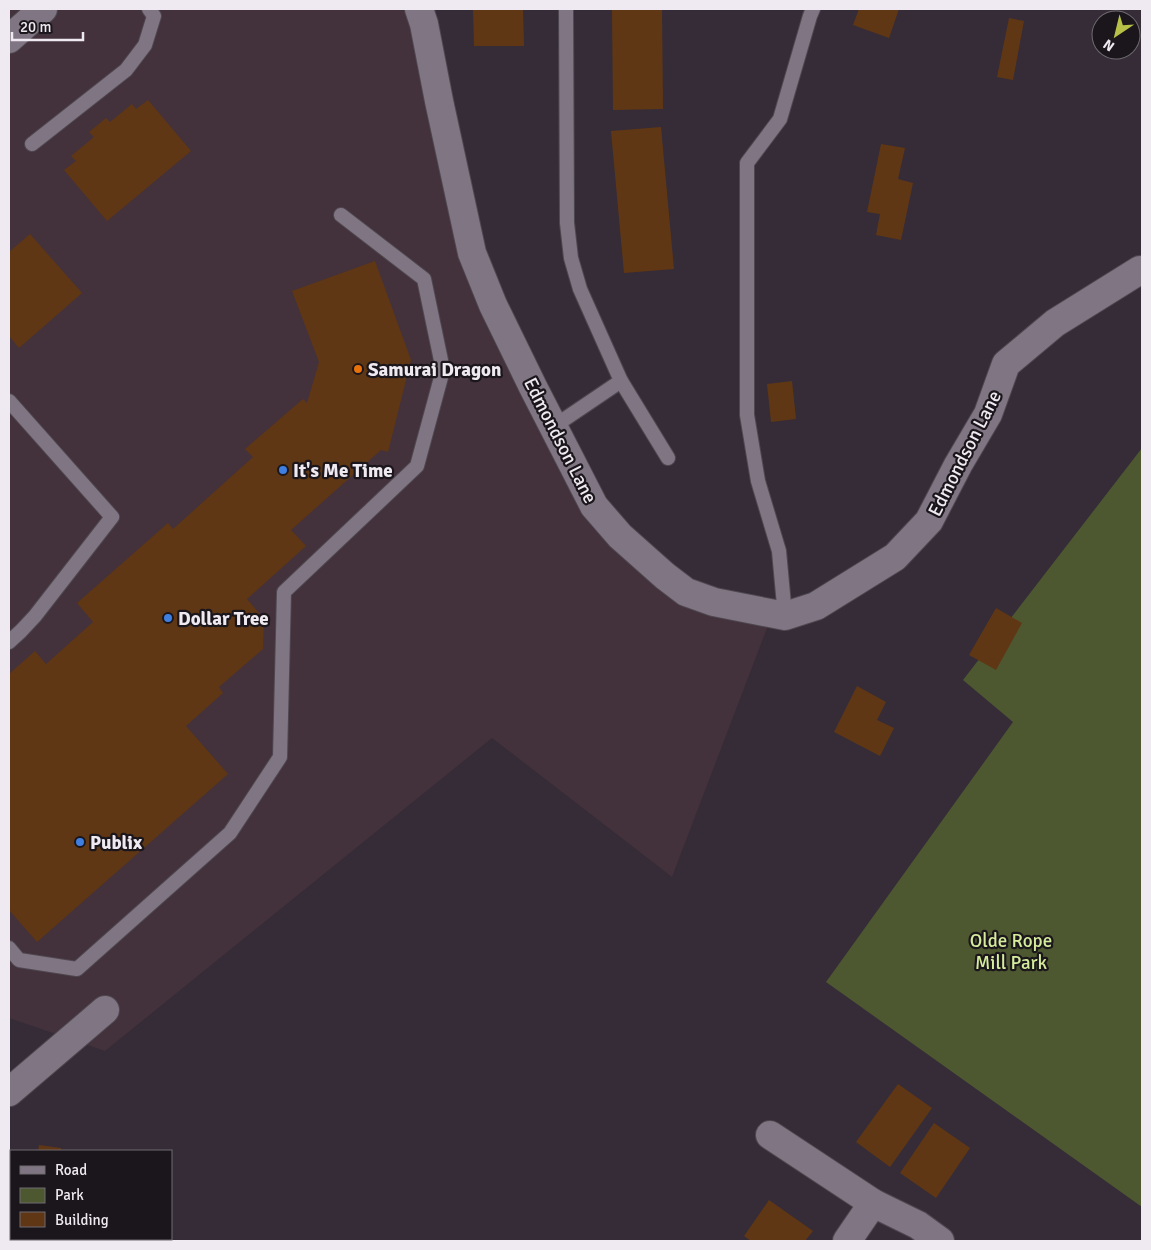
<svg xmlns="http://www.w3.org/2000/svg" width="1151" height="1250" viewBox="0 0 1151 1250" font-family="Signika,sans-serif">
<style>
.commercial{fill:#43313b}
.green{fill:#4d5831}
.building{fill:#603714}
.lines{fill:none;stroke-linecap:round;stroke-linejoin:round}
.service-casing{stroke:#4f4851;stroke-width:16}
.minor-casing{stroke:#4f4851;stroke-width:30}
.secondary-casing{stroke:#4f4851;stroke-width:30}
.service{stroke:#807683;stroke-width:14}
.minor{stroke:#807683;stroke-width:28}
.secondary{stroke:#807683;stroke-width:28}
.food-dot{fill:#e8710a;stroke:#1a161b;stroke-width:2}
.shop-dot{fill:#3f7fe0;stroke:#1a161b;stroke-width:2}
.labels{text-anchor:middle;stroke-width:4.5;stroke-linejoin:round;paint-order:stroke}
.poi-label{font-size:19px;font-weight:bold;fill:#efeaf1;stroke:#1a161b;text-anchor:start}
.street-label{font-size:19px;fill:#efeaf1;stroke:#1a161b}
.park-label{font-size:19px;fill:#d5ec9c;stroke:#1a161b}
</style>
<rect width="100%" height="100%" fill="#352c37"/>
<polygon class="commercial" points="9,9 405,9 428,77 521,382 632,560 690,609 769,623 672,877 492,738 105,1051 9,1018"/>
<polygon class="green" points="1142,448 1142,1207 826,982 1013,722 963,680"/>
<g class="building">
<polygon points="473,9 523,9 524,46 474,46"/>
<polygon points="612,9 662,9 663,109 613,110"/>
<polygon points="859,9 899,9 889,38 853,25"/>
<polygon points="1009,18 1024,21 1013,80 997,77"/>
<polygon points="148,100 191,151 107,221 64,170 76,161 71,156 94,137 89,132 106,118 110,122 132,104 136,109"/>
<polygon points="661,127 674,269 624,273 611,131"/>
<polygon points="881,144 905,148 898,179 913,183 901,240 876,235 880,214 867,212"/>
<polygon points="30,234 82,293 19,348 9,336 9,252"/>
<polygon points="375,261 411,360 388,452 381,450 291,530 306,546 247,599 264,619 263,649 219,687 223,693 186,726 228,774 37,942 9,910 9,674 35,651 46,664 93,622 77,603 168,523 173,529 253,457 245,449 303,399 307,403 319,362 292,291"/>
<polygon points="792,381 796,419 771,422 767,384"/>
<polygon points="996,608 1022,623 996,670 969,655"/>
<polygon points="857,686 886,702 877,720 894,728 880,756 834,732"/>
<polygon points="898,1084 932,1108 890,1167 856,1142"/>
<polygon points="934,1123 970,1148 936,1198 900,1173"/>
<polygon points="39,1145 61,1148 61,1151 38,1151"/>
<polygon points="769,1200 813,1231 805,1241 751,1241 744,1236"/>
</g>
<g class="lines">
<g class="service-casing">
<g id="service">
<polyline points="32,144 126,70 145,45 154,16 149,9"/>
<polyline points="621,381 668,458"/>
<polyline points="9,401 112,517 35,616 21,631 9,642"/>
<polyline points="553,427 621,381 580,289 571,258 567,223 566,9"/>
<polyline points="785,616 779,551 758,481 747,415 747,163 780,119 810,16 813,9"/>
<polyline points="9,948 19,960 77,969 230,833 280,757 284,592 417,466 443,370 424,279 341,215"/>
</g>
</g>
<g class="minor-casing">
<g id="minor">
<polyline points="419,9 424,24 439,101 472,253 493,305 533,387 594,506 620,536 665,576 686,592 714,602 785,616 816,606 895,557 929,521 958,465 988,414 1006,364 1055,323 1140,270"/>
<polyline points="9,1092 105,1010"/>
<polyline points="770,1135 873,1203"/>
<polyline points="847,1241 873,1203 918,1225 940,1241"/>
</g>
</g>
<g class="secondary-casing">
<polyline id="secondary" points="9,39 43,9"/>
</g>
<use href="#service" class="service"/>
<use href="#minor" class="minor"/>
<use href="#secondary" class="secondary"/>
</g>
<circle class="food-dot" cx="358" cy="369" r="5"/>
<g class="shop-dot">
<circle cx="283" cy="470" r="5"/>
<circle cx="168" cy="618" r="5"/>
<circle cx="80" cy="842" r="5"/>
</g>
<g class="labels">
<g class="poi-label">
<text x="368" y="376">Samurai Dragon</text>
<text x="293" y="477">It's Me Time</text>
<text x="178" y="625">Dollar Tree</text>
<text x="90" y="849">Publix</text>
</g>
<g class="street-label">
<text transform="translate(561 440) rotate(63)" y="7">Edmondson Lane</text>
<text transform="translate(964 453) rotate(-63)" y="7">Edmondson Lane</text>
</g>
<g class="park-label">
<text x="1011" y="947">Olde Rope<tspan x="1011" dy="22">Mill Park</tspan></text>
</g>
</g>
<rect width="1151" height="1250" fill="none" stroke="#efeaf1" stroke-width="20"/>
<rect x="10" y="1150" width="162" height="90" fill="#1a161b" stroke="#6f6b71"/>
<rect x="20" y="1166" width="25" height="8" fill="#807683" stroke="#6f6b71"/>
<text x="55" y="1175" font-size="15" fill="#efeaf1">Road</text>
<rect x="20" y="1188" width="25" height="15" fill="#4d5831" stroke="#6f6b71"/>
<text x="55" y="1200" font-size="15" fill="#efeaf1">Park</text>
<rect x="20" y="1212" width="25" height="15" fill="#603714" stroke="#6f6b71"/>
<text x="55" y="1225" font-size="15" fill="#efeaf1">Building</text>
<g transform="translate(1116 35) rotate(215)"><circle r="24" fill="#1a161b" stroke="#6f6b71"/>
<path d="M0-4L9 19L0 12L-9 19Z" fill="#b7c147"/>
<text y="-8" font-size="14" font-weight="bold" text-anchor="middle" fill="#efeaf1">N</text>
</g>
<path d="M12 32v8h71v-8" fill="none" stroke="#efeaf1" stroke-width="2.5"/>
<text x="20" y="32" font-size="15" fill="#efeaf1" stroke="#1a161b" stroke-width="4" paint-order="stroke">20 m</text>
</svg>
